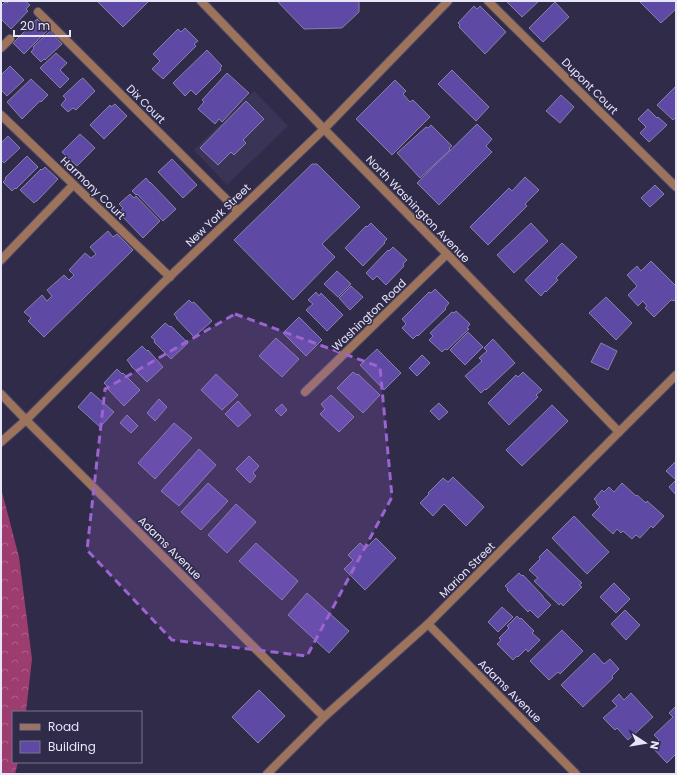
<svg xmlns="http://www.w3.org/2000/svg" width="677" height="775" viewBox="0 0 677 775" font-family="Poppins,sans-serif">
<style>
.built{fill:#3a3457}
.forest{fill:url(#forest-crowns)}
.building{fill:#5e49a4;stroke:#8782a5}
.lines{fill:none;stroke-linecap:round;stroke-linejoin:round}
.service-casing{stroke:#4d4965;stroke-width:10}
.minor-casing{stroke:#4d4965;stroke-width:10}
.tertiary-casing{stroke:#4d4965;stroke-width:10}
.service{stroke:#9d735c;stroke-width:8}
.minor{stroke:#9d735c;stroke-width:8}
.tertiary{stroke:#9d735c;stroke-width:8}
.marked{fill:#9b64d0;fill-opacity:0.2;stroke:#9b64d0;stroke-width:3;stroke-dasharray:8 5;stroke-linejoin:round}
.labels{text-anchor:middle;stroke-width:3;stroke-linejoin:round;paint-order:stroke}
.street-label{font-size:11px;fill:#e7e5f8;stroke:#302b49}
</style>
<defs>
<pattern id="forest-crowns" width="20" height="18" patternUnits="userSpaceOnUse"><rect width="20" height="18" fill="#9d3c6f"/><path d="M2 6a3 3 0 1 1 6 0M12 15a3 3 0 1 1 6 0" fill="none" stroke="#af618b"/></pattern>
</defs>
<rect width="100%" height="100%" fill="#302b49"/>
<polygon class="built" points="254,91 288,126 227,185 194,150"/>
<polygon class="forest" points="1,488 19,557 32,659 26,712 13,712 13,762 18,762 15,774 1,774"/>
<g class="building">
<polygon points="9,1 25,1 30,5 26,9 28,11 11,29 1,19 1,6 5,2 7,3"/>
<polygon points="97,1 149,1 123,27"/>
<polygon points="277,1 359,1 359,12 342,28 304,29"/>
<polygon points="506,1 539,1 522,17"/>
<polygon points="639,1 676,1 676,9 661,23"/>
<polygon points="555,2 569,17 543,42 529,28"/>
<polygon points="474,6 477,9 480,6 506,32 485,54 459,27 460,25 458,23"/>
<polygon points="37,19 48,30 24,54 13,43"/>
<polygon points="185,28 198,41 194,44 196,46 163,79 152,69 160,61 153,54 178,29 181,32"/>
<polygon points="50,31 62,44 45,60 44,59 41,62 31,52 34,48 33,47"/>
<polygon points="207,50 222,66 220,68 221,70 196,95 191,90 185,96 173,83"/>
<polygon points="56,53 67,63 60,70 69,79 60,88 40,68"/>
<polygon points="10,66 24,80 7,96 1,90 1,75"/>
<polygon points="452,70 489,107 476,121 438,84"/>
<polygon points="227,73 249,93 222,122 219,119 215,124 198,109 204,102 202,100"/>
<polygon points="83,78 95,91 76,110 73,108 68,112 61,105 66,99 63,96 80,80"/>
<polygon points="31,79 48,95 41,102 40,101 22,119 7,102"/>
<polygon points="395,80 406,91 403,94 410,102 413,100 430,117 392,155 356,119"/>
<polygon points="676,86 676,117 673,120 657,105"/>
<polygon points="561,95 574,107 560,123 546,111"/>
<polygon points="246,101 264,119 243,140 246,143 234,155 231,152 218,165 200,148"/>
<polygon points="115,104 127,116 104,139 90,125 110,105 111,107"/>
<polygon points="648,109 657,118 658,117 667,125 649,142 640,133 646,127 638,119"/>
<polygon points="477,124 492,139 486,146 492,152 439,205 417,183"/>
<polygon points="431,125 452,146 449,148 450,150 420,178 397,153 426,127 428,128"/>
<polygon points="80,134 95,148 77,166 62,152"/>
<polygon points="8,136 20,148 4,163 1,160 1,143"/>
<polygon points="27,156 38,167 16,189 15,188 12,191 3,182 6,179 5,178"/>
<polygon points="172,159 197,185 183,198 158,172"/>
<polygon points="312,164 317,164 360,207 322,244 335,257 293,300 234,240"/>
<polygon points="45,167 58,179 37,201 36,201 34,203 20,190 41,169 42,170"/>
<polygon points="525,177 539,190 525,204 527,206 488,245 470,227 509,188 512,191"/>
<polygon points="146,178 150,183 150,182 176,209 163,221 137,194 136,195 132,191"/>
<polygon points="655,185 664,194 650,207 641,198"/>
<polygon points="130,194 134,198 136,196 160,221 143,238 119,213 123,208 119,204"/>
<polygon points="371,223 387,239 384,242 385,243 363,266 345,248 366,226 367,227"/>
<polygon points="531,223 548,241 514,273 497,255"/>
<polygon points="108,231 113,237 117,234 133,250 44,337 28,321 31,318 24,312 42,295 47,301 52,296 47,290 64,275 69,280 74,275 69,270 85,253 91,258 96,254 90,247"/>
<polygon points="562,243 577,257 556,278 558,280 546,292 545,291 541,296 525,280"/>
<polygon points="393,247 407,260 403,264 404,266 386,285 377,276 373,280 366,273 388,250 389,251"/>
<polygon points="651,261 676,286 676,301 671,300 654,317 645,308 647,306 643,301 638,306 628,295 637,286 627,275 637,266 641,271"/>
<polygon points="337,271 351,284 338,297 324,284"/>
<polygon points="351,286 363,297 350,310 339,298"/>
<polygon points="435,289 449,303 445,308 446,309 418,336 417,335 413,339 402,328 406,324 402,319 429,292 431,293"/>
<polygon points="316,292 319,296 321,293 343,315 327,331 306,310 313,304 308,300"/>
<polygon points="606,297 632,323 616,340 589,313"/>
<polygon points="189,300 192,303 194,302 212,321 194,337 176,318 177,318 174,314"/>
<polygon points="456,311 470,324 467,328 469,329 447,350 445,349 442,352 429,340 433,336 430,333 452,312 454,313"/>
<polygon points="299,317 322,340 306,356 283,333"/>
<polygon points="165,323 170,327 171,326 188,343 171,359 154,342 155,340 151,337"/>
<polygon points="468,332 483,347 465,365 450,350"/>
<polygon points="276,338 299,359 282,377 259,356"/>
<polygon points="493,339 515,363 486,390 485,389 481,393 465,376 482,361 479,358 487,351 484,348"/>
<polygon points="601,343 617,351 608,370 591,362"/>
<polygon points="142,346 147,351 148,350 163,367 147,382 131,366 131,365 127,360"/>
<polygon points="377,349 401,373 384,390 360,365"/>
<polygon points="422,355 430,363 417,376 409,368"/>
<polygon points="117,369 122,374 123,373 140,390 124,406 107,388 108,387 104,383"/>
<polygon points="353,372 357,375 358,374 380,395 363,413 337,388"/>
<polygon points="523,372 542,390 536,395 538,397 509,425 488,403 516,375 518,377"/>
<polygon points="216,374 238,395 222,410 201,390"/>
<polygon points="91,392 114,412 100,427 78,407"/>
<polygon points="331,395 354,417 339,432 320,414 325,409 321,404"/>
<polygon points="159,399 167,407 155,421 147,413"/>
<polygon points="238,401 251,415 238,427 225,414"/>
<polygon points="439,403 448,412 439,420 430,411"/>
<polygon points="282,404 287,410 281,416 275,410"/>
<polygon points="552,405 568,421 522,466 506,450"/>
<polygon points="127,415 138,426 131,433 120,423"/>
<polygon points="174,423 192,438 155,479 138,463"/>
<polygon points="199,449 216,465 179,506 161,491"/>
<polygon points="249,456 259,466 253,473 256,476 250,483 236,469"/>
<polygon points="676,461 676,495 669,487 676,480 666,471"/>
<polygon points="453,477 484,507 466,526 444,504 433,516 420,503 429,494 428,493 443,478 448,482"/>
<polygon points="208,483 228,501 201,530 181,512"/>
<polygon points="622,483 636,496 637,495 646,503 647,501 664,516 653,528 651,526 640,538 636,535 632,539 623,531 621,533 617,529 613,534 592,515 600,507 596,503 597,502 594,499 602,490 604,492 609,487 614,492"/>
<polygon points="236,504 256,522 227,553 208,535"/>
<polygon points="574,516 609,552 587,574 552,538"/>
<polygon points="376,538 396,558 365,590 344,569 353,560 348,555 360,543 366,548"/>
<polygon points="256,543 298,581 282,600 239,561"/>
<polygon points="547,549 582,583 579,585 582,587 563,606 561,603 559,605 534,581 538,578 529,570 540,559 539,557"/>
<polygon points="519,573 522,576 523,575 543,596 543,597 551,605 538,618 530,610 528,612 507,590 508,589 505,586"/>
<polygon points="614,583 630,599 616,613 600,597"/>
<polygon points="307,593 349,631 329,653 288,615"/>
<polygon points="502,607 513,617 498,632 488,622"/>
<polygon points="625,610 640,625 626,640 611,624"/>
<polygon points="517,616 520,619 521,618 534,631 532,633 540,640 528,652 526,649 518,657 517,656 513,660 497,644 501,640 499,638 509,628 507,626"/>
<polygon points="562,630 583,651 560,674 558,672 549,680 530,661"/>
<polygon points="594,653 604,664 610,659 619,669 612,676 613,678 583,707 561,685"/>
<polygon points="259,690 285,716 258,743 232,717"/>
<polygon points="631,693 653,717 628,740 617,728 615,730 603,718 617,706 612,701 619,694 624,700"/>
<polygon points="676,706 676,754 667,763 652,747 659,740 654,735 673,717 669,713"/>
</g>
<g class="lines">
<g class="service-casing">
<g id="service">
<polyline points="488,1 676,187"/>
<polyline points="38,12 238,211"/>
<polyline points="1,48 10,39"/>
<polyline points="1,115 170,277"/>
<polyline points="1,260 73,185"/>
<polyline points="305,392 447,254"/>
</g>
</g>
<g class="minor-casing">
<g id="minor">
<polyline points="1,394 26,420 324,717"/>
<polyline points="1,442 26,420 162,284 324,129 448,1"/>
<polyline points="428,624 576,774"/>
<polyline points="267,774 324,717 428,624 619,432"/>
</g>
</g>
<g class="tertiary-casing">
<polyline id="tertiary" points="201,1 324,129 447,254 619,432 676,375"/>
</g>
<use href="#service" class="service"/>
<use href="#minor" class="minor"/>
<use href="#tertiary" class="tertiary"/>
</g>
<path class="marked" d="M 235,314 L 380,367 L 392,497 L 307,656 L 172,640 L 87,550 L 105,389 Z"/>
<g class="labels">
<g class="street-label">
<text transform="translate(590 86) rotate(45)" y="4">Dupont Court</text>
<text transform="translate(146 104) rotate(45)" y="4">Dix Court</text>
<text transform="translate(93 188) rotate(44)" y="4">Harmony Court</text>
<text transform="translate(418 209) rotate(46)" y="4">North Washington Avenue</text>
<text transform="translate(218 215) rotate(-44)" y="4">New York Street</text>
<text transform="translate(369 315) rotate(-44)" y="4">Washington Road</text>
<text transform="translate(170 548) rotate(45)" y="4">Adams Avenue</text>
<text transform="translate(467 570) rotate(-45)" y="4">Marion Street</text>
<text transform="translate(510 691) rotate(45)" y="4">Adams Avenue</text>
</g>
</g>
<rect width="677" height="775" fill="none" stroke="#e7e5f8" stroke-width="4"/>
<rect x="12" y="711" width="130" height="52" fill="#302b49" stroke="#79758f"/>
<rect x="20" y="724" width="20" height="6" fill="#9d735c" stroke="#79758f"/>
<text x="48" y="731" font-size="12" fill="#e7e5f8">Road</text>
<rect x="20" y="741" width="20" height="12" fill="#5e49a4" stroke="#79758f"/>
<text x="48" y="751" font-size="12" fill="#e7e5f8">Building</text>
<g transform="translate(645 743) rotate(102)" stroke="#302b49" stroke-width="3" paint-order="stroke">
<path d="M0-3L7 15L0 10L-7 15Z" fill="#e7e5f8"/>
<text y="-6" font-size="11" font-weight="bold" text-anchor="middle" fill="#e7e5f8">N</text>
</g>
<path d="M14 30v6h56v-6" fill="none" stroke="#e7e5f8" stroke-width="2"/>
<text x="20" y="30" font-size="12" fill="#e7e5f8" stroke="#302b49" stroke-width="3" paint-order="stroke">20 m</text>
</svg>
